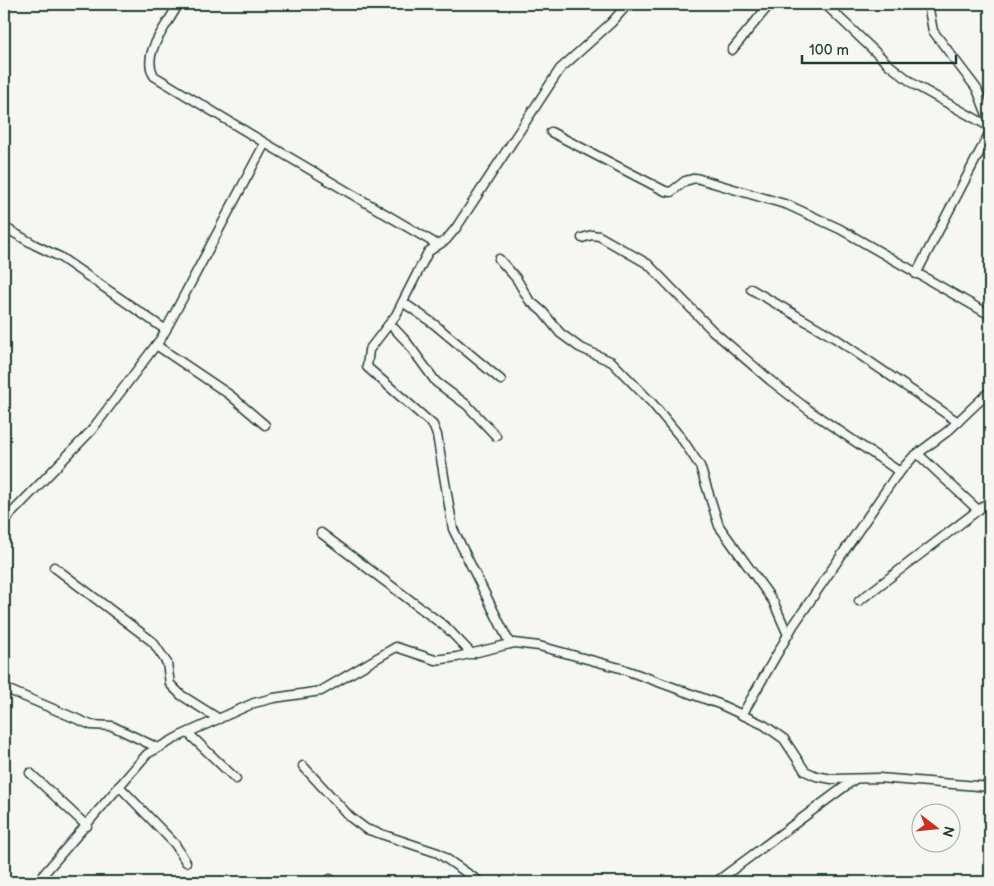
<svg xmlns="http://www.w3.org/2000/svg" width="994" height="886" viewBox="0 0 994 886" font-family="'Balsamiq Sans',sans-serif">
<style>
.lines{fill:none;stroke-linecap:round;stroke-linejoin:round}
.street-casing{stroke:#1f3d34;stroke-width:11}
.street{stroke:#f6f6f2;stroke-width:8}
</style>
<rect width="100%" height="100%" fill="#f6f6f2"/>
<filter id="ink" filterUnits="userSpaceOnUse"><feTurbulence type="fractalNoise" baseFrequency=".02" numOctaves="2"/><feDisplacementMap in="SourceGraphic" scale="10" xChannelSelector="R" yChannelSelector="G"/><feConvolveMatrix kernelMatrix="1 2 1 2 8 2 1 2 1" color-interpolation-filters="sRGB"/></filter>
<g filter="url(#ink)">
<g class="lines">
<g class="street-casing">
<g id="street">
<path d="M 178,4 C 169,25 140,52 154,76 L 265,143"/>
<polyline points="825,4 888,64 915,85 990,127"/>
<polyline points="928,4 933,31 977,89 990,123"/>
<polyline points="732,50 770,4"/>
<polyline points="551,132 665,191 671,192 685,181 696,178 788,205 840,229 990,315"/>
<polyline points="4,227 35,245 60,257 166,330"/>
<polyline points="582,238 592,235 599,236 648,264 713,331 771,381 810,411 900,472"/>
<polyline points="438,245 428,252 396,315 369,350 367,367 433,425 437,435 453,529 510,644"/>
<polyline points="499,259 516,278 529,300 543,312 560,333 579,347 612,362 652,403 682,439 700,466 719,526 773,601 788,635"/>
<polyline points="916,274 990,132"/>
<polyline points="751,289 835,338 958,422"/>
<polyline points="404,303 434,324 501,380"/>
<polyline points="390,324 406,341 436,382 467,405 496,436"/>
<polyline points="156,345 230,395 265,425"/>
<polyline points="918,454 977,509"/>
<polyline points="4,521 91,431 162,337 265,143 438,245 446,240 456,228 560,69 611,23 628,4"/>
<polyline points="321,533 447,628 472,654"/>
<polyline points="54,567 153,642 167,663 170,684 181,695 219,719"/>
<polyline points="859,601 990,501"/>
<polyline points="4,688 91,725 112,726 158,748"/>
<polyline points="742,715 793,626 895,477 913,457 948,431 990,391"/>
<polyline points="188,733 236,779"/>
<polyline points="303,766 350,817 366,829 438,853 480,882"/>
<polyline points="30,773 87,826"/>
<polyline points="119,786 175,844 186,862"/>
<polyline points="330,879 335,882"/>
<polyline points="37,882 147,754 180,736 254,703 274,698 321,691 396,647 435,660 457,657 514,643 539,646 620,668 719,704 764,725 784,739 805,771 816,776 832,779 879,778 990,787"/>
<polyline points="716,882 855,779"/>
</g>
</g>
<use href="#street" class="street"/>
</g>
</g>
<rect width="994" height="886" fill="none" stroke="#f6f6f2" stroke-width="20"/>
<rect x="10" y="10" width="974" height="866" fill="none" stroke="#1f3d34" stroke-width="2" filter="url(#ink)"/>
<g transform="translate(936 828) rotate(106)"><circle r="24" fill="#f6f6f2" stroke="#a0aca6"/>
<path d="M0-4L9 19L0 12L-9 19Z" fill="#c8321e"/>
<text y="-8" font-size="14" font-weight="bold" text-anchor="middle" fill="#1f3d34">N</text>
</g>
<path d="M802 55v8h154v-8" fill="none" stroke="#1f3d34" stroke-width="2.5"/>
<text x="809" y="55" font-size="15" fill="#1f3d34" stroke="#f6f6f2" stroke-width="4" paint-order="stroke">100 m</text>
</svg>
